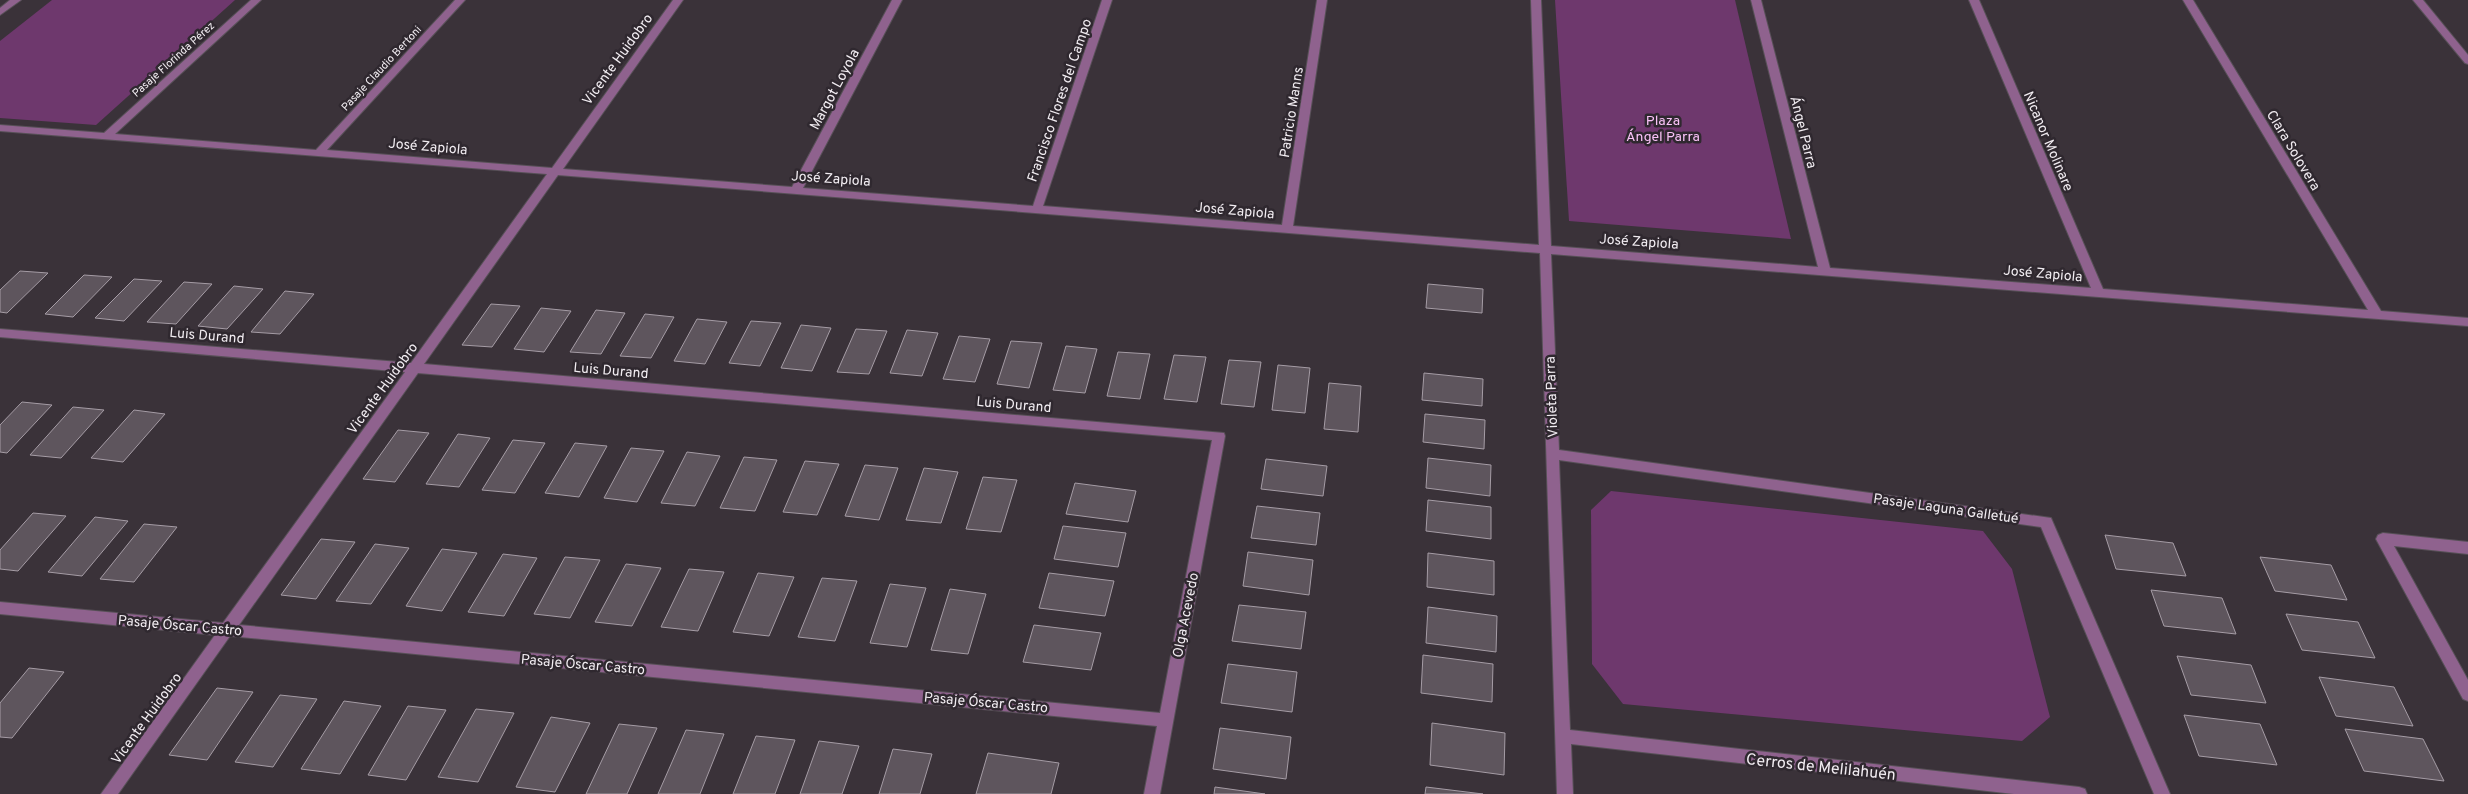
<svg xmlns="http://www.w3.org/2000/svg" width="2468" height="794" viewBox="0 0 2468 794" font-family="Overpass,sans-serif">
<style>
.green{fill:#6e386d}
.building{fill:#5e555d;stroke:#a59ca5}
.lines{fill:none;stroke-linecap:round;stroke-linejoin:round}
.minor-casing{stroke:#575057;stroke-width:2}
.minor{fill:#8f628e;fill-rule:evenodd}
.labels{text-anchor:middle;stroke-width:5;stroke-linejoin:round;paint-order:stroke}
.far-street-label{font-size:11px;fill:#f2edf2;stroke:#2f282f}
.street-label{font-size:14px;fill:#f2edf2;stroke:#2f282f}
.park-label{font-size:14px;fill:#fac2f8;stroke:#2f282f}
.near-street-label{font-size:16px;fill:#f2edf2;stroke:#2f282f}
</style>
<rect width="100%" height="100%" fill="#3a3239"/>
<g class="green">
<polygon points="52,0 235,0 96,125 0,118 0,41"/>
<polygon points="1555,0 1735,0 1791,239 1569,221"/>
<polygon points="1611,491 1983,531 2012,569 2050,717 2022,741 1623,704 1592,664 1591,510"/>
</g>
<g class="building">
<polygon points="20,271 48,273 7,313 0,312 0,290"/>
<polygon points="84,275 112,277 73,317 45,314"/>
<polygon points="134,279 162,281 124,321 95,318"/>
<polygon points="184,282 212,284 176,324 147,322"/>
<polygon points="1428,284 1483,289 1482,313 1426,308"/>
<polygon points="234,286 263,289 227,329 198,326"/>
<polygon points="285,291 314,294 280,334 251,332"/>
<polygon points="491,304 520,306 492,347 462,345"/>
<polygon points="541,308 571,311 544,352 514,349"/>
<polygon points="596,310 625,313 601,354 570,352"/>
<polygon points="645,314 674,317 651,358 620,356"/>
<polygon points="697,319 727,322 705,364 674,361"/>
<polygon points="751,321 781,323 760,366 729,363"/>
<polygon points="801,325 831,328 812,371 781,368"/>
<polygon points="856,329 887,331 869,374 837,372"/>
<polygon points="907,330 938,333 922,376 890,373"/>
<polygon points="959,336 990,339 975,382 943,379"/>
<polygon points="1011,341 1042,343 1029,388 997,384"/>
<polygon points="1066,346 1097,349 1085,393 1053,390"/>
<polygon points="1118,352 1150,354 1140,399 1107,396"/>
<polygon points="1174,355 1206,357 1197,402 1164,399"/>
<polygon points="1229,360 1261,362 1254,407 1221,404"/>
<polygon points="1278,365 1310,368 1305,413 1272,410"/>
<polygon points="1424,373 1483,379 1482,406 1422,400"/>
<polygon points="1329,383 1361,386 1358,432 1324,429"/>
<polygon points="22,402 52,405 7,453 0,452 0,425"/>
<polygon points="73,407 104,410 61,458 30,455"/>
<polygon points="134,410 165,414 123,462 91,458"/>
<polygon points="1425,414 1485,420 1484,449 1423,442"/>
<polygon points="398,430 429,433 395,482 363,479"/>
<polygon points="458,434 490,438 459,487 426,484"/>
<polygon points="513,440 545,443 515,493 482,490"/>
<polygon points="575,443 607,446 579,497 545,493"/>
<polygon points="631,448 664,451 637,502 604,498"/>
<polygon points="687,452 720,456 695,506 661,503"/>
<polygon points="744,457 777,460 755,511 720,508"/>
<polygon points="1428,458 1491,465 1490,496 1426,488"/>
<polygon points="1266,459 1327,466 1323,496 1261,489"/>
<polygon points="805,461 839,464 817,515 783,512"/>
<polygon points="865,465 898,468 879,520 845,516"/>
<polygon points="924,468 958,472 941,523 906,520"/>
<polygon points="983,477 1017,480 1001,532 966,529"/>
<polygon points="1075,483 1136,491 1128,522 1066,514"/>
<polygon points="1428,500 1491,507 1491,539 1426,531"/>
<polygon points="1257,506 1320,513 1316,545 1251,538"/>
<polygon points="33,513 66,516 18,571 0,569 0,550"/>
<polygon points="95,517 128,521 82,576 48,572"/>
<polygon points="144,524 177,527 134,582 100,579"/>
<polygon points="1063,526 1126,533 1118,567 1054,559"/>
<polygon points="2105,535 2173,543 2186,576 2116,569"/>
<polygon points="321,539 355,542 316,599 281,595"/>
<polygon points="375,544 409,548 371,604 336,601"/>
<polygon points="442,549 477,553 442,611 406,606"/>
<polygon points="1248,552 1313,560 1309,595 1243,586"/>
<polygon points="1428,553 1494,561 1494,595 1427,587"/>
<polygon points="503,554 537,558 504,616 468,612"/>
<polygon points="565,557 600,560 570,618 534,614"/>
<polygon points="2260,557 2331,565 2347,600 2275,591"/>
<polygon points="626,564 661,568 632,626 595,622"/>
<polygon points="689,569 724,572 698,631 661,627"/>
<polygon points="758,573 794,577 769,636 733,632"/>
<polygon points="1049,573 1114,581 1105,616 1039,608"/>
<polygon points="822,578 857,581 835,641 798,637"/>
<polygon points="890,584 926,588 907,647 870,643"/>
<polygon points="950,589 986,594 968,654 931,650"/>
<polygon points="2151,590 2222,598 2236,634 2164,626"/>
<polygon points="1239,605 1306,612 1301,649 1232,641"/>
<polygon points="1428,607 1497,616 1496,652 1426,643"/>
<polygon points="2286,614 2358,622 2375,658 2302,650"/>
<polygon points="1034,625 1101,633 1091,670 1023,662"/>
<polygon points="1423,655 1493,664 1492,702 1421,693"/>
<polygon points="2177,656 2251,665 2266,703 2191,695"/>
<polygon points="1228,664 1297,672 1292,712 1221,703"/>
<polygon points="29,668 64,672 12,738 0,737 0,703"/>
<polygon points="2319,677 2394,687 2413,726 2336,716"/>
<polygon points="217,688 253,692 207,760 169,755"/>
<polygon points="280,695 317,699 273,767 235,762"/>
<polygon points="344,701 381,706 340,774 301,769"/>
<polygon points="408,706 446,710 406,780 368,775"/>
<polygon points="476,709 514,713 478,782 438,777"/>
<polygon points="2184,715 2260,724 2277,765 2199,756"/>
<polygon points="551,717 590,723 555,792 516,787"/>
<polygon points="1432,723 1505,733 1504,775 1430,765"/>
<polygon points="619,724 657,728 627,794 586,794"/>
<polygon points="1220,728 1291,737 1286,779 1213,769"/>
<polygon points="2345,729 2423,739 2444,781 2364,771"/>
<polygon points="686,730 724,734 700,794 658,794"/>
<polygon points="756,736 795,740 775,794 733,794"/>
<polygon points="819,741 859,746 842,794 800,794"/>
<polygon points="893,749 932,754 920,794 879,794"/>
<polygon points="988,753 1059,763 1051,794 976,794"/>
<polygon points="1215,787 1265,794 1214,794"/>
<polygon points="1426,787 1483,794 1425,794"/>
</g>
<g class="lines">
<g class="minor-casing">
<g id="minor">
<polygon points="10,0 21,0 0,15 0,8"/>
<path d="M 251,0 L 261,0 L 115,134 L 316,150 L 455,0 L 465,0 L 327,150 L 552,168 L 673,0 L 683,0 L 563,169 L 792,187 L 892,0 L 902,0 L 803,188 L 1033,206 L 1102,0 L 1112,0 L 1043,206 L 1282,225 L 1317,0 L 1327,0 L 1293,226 L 1539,245 L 1531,0 L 1541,0 L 1551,246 L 1818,267 L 1751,0 L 1761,0 L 1830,268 L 2091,288 L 1969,0 L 1979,0 L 2103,289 L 2368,310 L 2183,0 L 2193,0 L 2381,311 L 2468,318 L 2468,326 L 1551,254 L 1559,450 L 2051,518 L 2170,794 L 2154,794 L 2041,527 L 1559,460 L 1570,730 L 2079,787 L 2085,789 L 2087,794 L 2014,794 L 1571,744 L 1573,794 L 1557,794 L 1540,253 L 558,175 L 424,364 L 1224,433 L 1225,436 L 1160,794 L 1144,794 L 1157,726 L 230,636 L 118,794 L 101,794 L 215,635 L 0,614 L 0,602 L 223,623 L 405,372 L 0,337 L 0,329 L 411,363 L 547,174 L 0,131 L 0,125 L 104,133 ZM 418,373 L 1212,440 L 1160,713 L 239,625 Z"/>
<polygon points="2413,0 2423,0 2468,55 2468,64 2465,63"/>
<polygon points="2383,533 2468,542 2468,554 2394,546 2468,680 2468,701 2463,699 2376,539 2378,535"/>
</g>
</g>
<use href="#minor" class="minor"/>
</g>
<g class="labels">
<g class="far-street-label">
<text transform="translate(173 59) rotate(-42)" y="4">Pasaje Florinda Pérez</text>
<text transform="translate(381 68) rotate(-47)" y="4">Pasaje Claudio Bertoni</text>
</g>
<g class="street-label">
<text transform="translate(617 59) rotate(-54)" y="5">Vicente Huidobro</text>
<text transform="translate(834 89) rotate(-62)" y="5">Margot Loyola</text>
<text transform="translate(1059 100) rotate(-71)" y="5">Francisco Flores del Campo</text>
<text transform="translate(1291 112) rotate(-81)" y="5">Patricio Manns</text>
<text transform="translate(1804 132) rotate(76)" y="5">Ángel Parra</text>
<text transform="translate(2049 141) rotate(67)" y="5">Nicanor Molinare</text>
<text transform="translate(428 146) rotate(5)" y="5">José Zapiola</text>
<text transform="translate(2294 150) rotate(59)" y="5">Clara Solovera</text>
<text transform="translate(831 178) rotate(4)" y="5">José Zapiola</text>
<text transform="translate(1235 210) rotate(5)" y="5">José Zapiola</text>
<text transform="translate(1639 241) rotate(4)" y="5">José Zapiola</text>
<text transform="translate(2043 273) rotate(5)" y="5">José Zapiola</text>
<text transform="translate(207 335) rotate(5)" y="5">Luis Durand</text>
<text transform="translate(611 370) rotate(5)" y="5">Luis Durand</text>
<text transform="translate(382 388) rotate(-54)" y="5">Vicente Huidobro</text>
<text transform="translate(1551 397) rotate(-92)" y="5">Violeta Parra</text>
<text transform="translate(1014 404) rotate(5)" y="5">Luis Durand</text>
<text transform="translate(1946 508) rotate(8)" y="5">Pasaje Laguna Galletué</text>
<text transform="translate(1185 615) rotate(-79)" y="5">Olga Acevedo</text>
<text transform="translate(180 625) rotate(5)" y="5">Pasaje Óscar Castro</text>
<text transform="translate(583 664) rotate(5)" y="5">Pasaje Óscar Castro</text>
<text transform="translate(986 702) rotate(5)" y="5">Pasaje Óscar Castro</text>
<text transform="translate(146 718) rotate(-54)" y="5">Vicente Huidobro</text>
</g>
<g class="park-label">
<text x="1663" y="125">Plaza<tspan x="1663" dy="16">Ángel Parra</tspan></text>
</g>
<g class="near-street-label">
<text transform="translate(1821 766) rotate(6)" y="6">Cerros de Melilahuén</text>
</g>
</g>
</svg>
